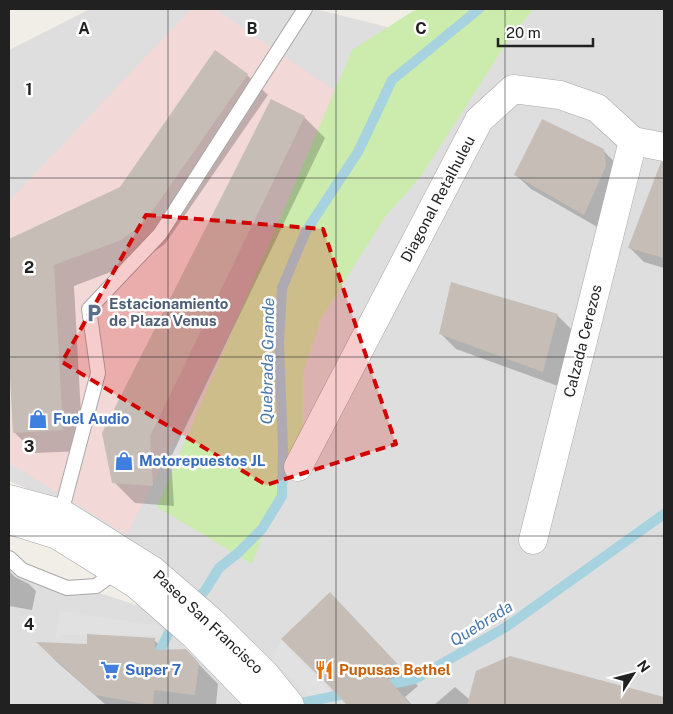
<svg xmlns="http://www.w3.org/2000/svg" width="673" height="714" viewBox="0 0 673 714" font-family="'Public Sans',sans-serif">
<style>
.residential{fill:#dfdede}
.commercial{fill:#f2d8d7}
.grass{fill:#cbecad}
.parking{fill:#e1e1e1}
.shadow{fill:#0003}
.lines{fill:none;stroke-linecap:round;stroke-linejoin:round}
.stream{stroke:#a7d2df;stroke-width:10}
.building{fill:#c6beb6}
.service-casing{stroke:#a8a8a8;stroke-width:16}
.minor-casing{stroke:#a8a8a8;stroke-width:29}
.tertiary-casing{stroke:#a8a8a8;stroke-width:29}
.service{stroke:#fff;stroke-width:14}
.minor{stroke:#fff;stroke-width:28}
.tertiary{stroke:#fff;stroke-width:28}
.marked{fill:#d20300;fill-opacity:0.2;stroke:#d20300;stroke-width:4;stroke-dasharray:10 6;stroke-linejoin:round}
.grid{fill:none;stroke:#212121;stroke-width:1;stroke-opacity:0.55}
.labels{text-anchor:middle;stroke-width:5;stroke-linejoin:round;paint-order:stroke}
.street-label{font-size:15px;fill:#212121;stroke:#fff}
.service-label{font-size:15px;font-weight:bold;fill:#4e5e75;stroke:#fff;text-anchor:start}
.shop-label{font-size:15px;font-weight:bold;fill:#366cbe;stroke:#fff;text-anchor:start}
.food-label{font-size:15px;font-weight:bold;fill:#c56008;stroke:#fff;text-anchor:start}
.water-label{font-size:16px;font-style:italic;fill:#4778ac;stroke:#fff}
.grid-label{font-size:16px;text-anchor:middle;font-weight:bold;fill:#212121;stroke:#fff;stroke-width:5;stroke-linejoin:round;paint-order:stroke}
</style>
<rect width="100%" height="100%" fill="#f1eee7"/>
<g class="residential">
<polygon points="90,9 315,9 476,49 516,9 664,9 664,705 311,705 248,645 71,507 9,481 9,50"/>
<polygon points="9,563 142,607 246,704 223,705 9,705"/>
</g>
<polygon class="commercial" points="191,9 215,9 346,98 127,535 9,463 9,201"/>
<polygon class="grass" points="421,9 534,9 511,36 421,176 385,217 321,319 303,373 303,427 252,564 157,507 352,50 413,11"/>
<g class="parking">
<polygon points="60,611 159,626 172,646 152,635 63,635 55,639"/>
<polygon points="281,640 345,705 319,705 272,660"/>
</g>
<g class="shadow">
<polygon points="247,75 268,95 165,244 142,260 74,286 83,451 35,453 14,432 9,332 9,241 121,188"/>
<polygon points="271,100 304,117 325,138 171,457 174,506 135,503 114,482"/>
<polygon points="603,150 618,166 599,228 531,189 516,175"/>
<polygon points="664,188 664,268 644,262 629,247 650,196"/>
<polygon points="557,315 572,330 558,386 456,349 441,334"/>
<polygon points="9,570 10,572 15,577 29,584 36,591 32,610 9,606"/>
<polygon points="350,614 418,686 405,697 412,705 348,705 334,690"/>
<polygon points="154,640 166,651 186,651 218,684 216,705 106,705 57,662 39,644 88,646"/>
<polygon points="617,686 637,705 434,705 455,687 470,700"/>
</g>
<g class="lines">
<g class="stream">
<polyline points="194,603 206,589 219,568 238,553 262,529 282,496 283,449 279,343 282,288 306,231 358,152 392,80 479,9"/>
<polyline points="155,661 168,634 178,622"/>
<polyline points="381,686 415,679 506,627 664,514"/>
<polyline points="291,705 350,693"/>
</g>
</g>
<g class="building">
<polygon points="215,50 248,74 144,223 121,240 54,265 63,430 13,433 9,356 9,239 120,187"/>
<polygon points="271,99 305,116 150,436 153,486 112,483 102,433"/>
<polygon points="542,119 604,149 606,166 584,215 514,175"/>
<polygon points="661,162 664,162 664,258 628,248"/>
<polygon points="451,282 558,314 543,372 439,334"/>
<polygon points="330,592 398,665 385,675 411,705 347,705 329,686 281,639"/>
<polygon points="87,634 155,638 155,650 186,649 199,663 195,695 154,690 153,705 151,705 95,695 36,642 87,644"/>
<polygon points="510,656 664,697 663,705 467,705 476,671"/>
</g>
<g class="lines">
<g class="service-casing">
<g id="service">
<polyline points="61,513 98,373 89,309 160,234 305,9"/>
<polyline points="9,558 22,570 67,588 96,586 115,572"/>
</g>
</g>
<g class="minor-casing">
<g id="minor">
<polyline points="298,467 479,120 513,89 560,95 597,108 633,141 664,147"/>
<polyline points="533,540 633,141"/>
</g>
</g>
<g class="tertiary-casing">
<g id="tertiary">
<polyline points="9,499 61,513 152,570 210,620 265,674 290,705"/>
<polyline points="9,520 57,535 137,585 194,635 262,705"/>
</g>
</g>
<use href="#service" class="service"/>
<use href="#minor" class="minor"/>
<use href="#tertiary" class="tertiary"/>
</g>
<path class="marked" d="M 146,215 L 323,229 L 396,444 L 266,485 L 62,362 Z"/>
<path class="grid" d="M 168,9 L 168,705M 336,9 L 336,705M 505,9 L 505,705M 9,178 L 664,178M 9,357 L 664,357M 9,536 L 664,536"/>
<defs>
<g id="parking-bare" transform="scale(1.5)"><path d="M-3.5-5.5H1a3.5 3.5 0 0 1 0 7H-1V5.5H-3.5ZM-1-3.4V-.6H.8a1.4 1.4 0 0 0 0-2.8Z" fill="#5c6f8a" stroke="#fff" stroke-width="2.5" paint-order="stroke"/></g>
<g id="shop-bare" transform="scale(1.5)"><path d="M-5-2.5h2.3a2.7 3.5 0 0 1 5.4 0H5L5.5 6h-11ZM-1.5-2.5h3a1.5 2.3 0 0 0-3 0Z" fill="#3f7fe0" stroke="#fff" stroke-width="2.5" paint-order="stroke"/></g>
<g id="supermarket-bare" transform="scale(1.5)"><path d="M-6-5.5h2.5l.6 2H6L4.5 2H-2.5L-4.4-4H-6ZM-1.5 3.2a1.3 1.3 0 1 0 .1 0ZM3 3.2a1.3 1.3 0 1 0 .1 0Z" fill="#3f7fe0" stroke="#fff" stroke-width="2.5" paint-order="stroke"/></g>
<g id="restaurant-bare" transform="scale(1.5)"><path d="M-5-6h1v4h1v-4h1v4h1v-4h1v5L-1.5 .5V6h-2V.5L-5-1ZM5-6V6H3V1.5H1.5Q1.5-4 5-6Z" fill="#e8710a" stroke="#fff" stroke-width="2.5" paint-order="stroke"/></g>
</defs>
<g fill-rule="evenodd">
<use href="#parking-bare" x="94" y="313"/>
<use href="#shop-bare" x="38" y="419"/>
<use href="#shop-bare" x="124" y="461"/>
<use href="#supermarket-bare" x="110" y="670"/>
<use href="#restaurant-bare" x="324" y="670"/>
</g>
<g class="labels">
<g class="street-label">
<text transform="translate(438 199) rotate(-62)" y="5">Diagonal Retalhuleu</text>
<text transform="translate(583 341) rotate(-76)" y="5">Calzada Cerezos</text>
<text transform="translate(208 622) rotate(43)" y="5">Paseo San Francisco</text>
</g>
<g class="service-label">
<text x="109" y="309">Estacionamiento<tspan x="109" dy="17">de Plaza Venus</tspan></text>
</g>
<g class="shop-label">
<text x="53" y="424">Fuel Audio</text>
<text x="139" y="466">Motorepuestos JL</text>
<text x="125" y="675">Super 7</text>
</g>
<g class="food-label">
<text x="339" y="675">Pupusas Bethel</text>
</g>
<g class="water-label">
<text transform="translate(267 361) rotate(-89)" y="6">Quebrada Grande</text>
<text transform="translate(481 623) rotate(-32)" y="6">Quebrada</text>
</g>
</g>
<g class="grid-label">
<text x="84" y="34">A</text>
<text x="252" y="34">B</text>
<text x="421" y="34">C</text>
<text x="29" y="95">1</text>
<text x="29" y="273">2</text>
<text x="29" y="452">3</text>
<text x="29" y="630">4</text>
</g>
<rect width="673" height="714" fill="none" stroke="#212121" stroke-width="20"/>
<g transform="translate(633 674) rotate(54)" stroke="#ffffff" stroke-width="4" paint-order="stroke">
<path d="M0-4L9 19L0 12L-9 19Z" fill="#212121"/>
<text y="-8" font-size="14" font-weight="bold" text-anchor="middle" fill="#212121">N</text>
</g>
<path d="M498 38v8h95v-8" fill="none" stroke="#212121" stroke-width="2.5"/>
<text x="506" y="38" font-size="15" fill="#212121" stroke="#ffffff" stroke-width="4" paint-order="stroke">20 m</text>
</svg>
